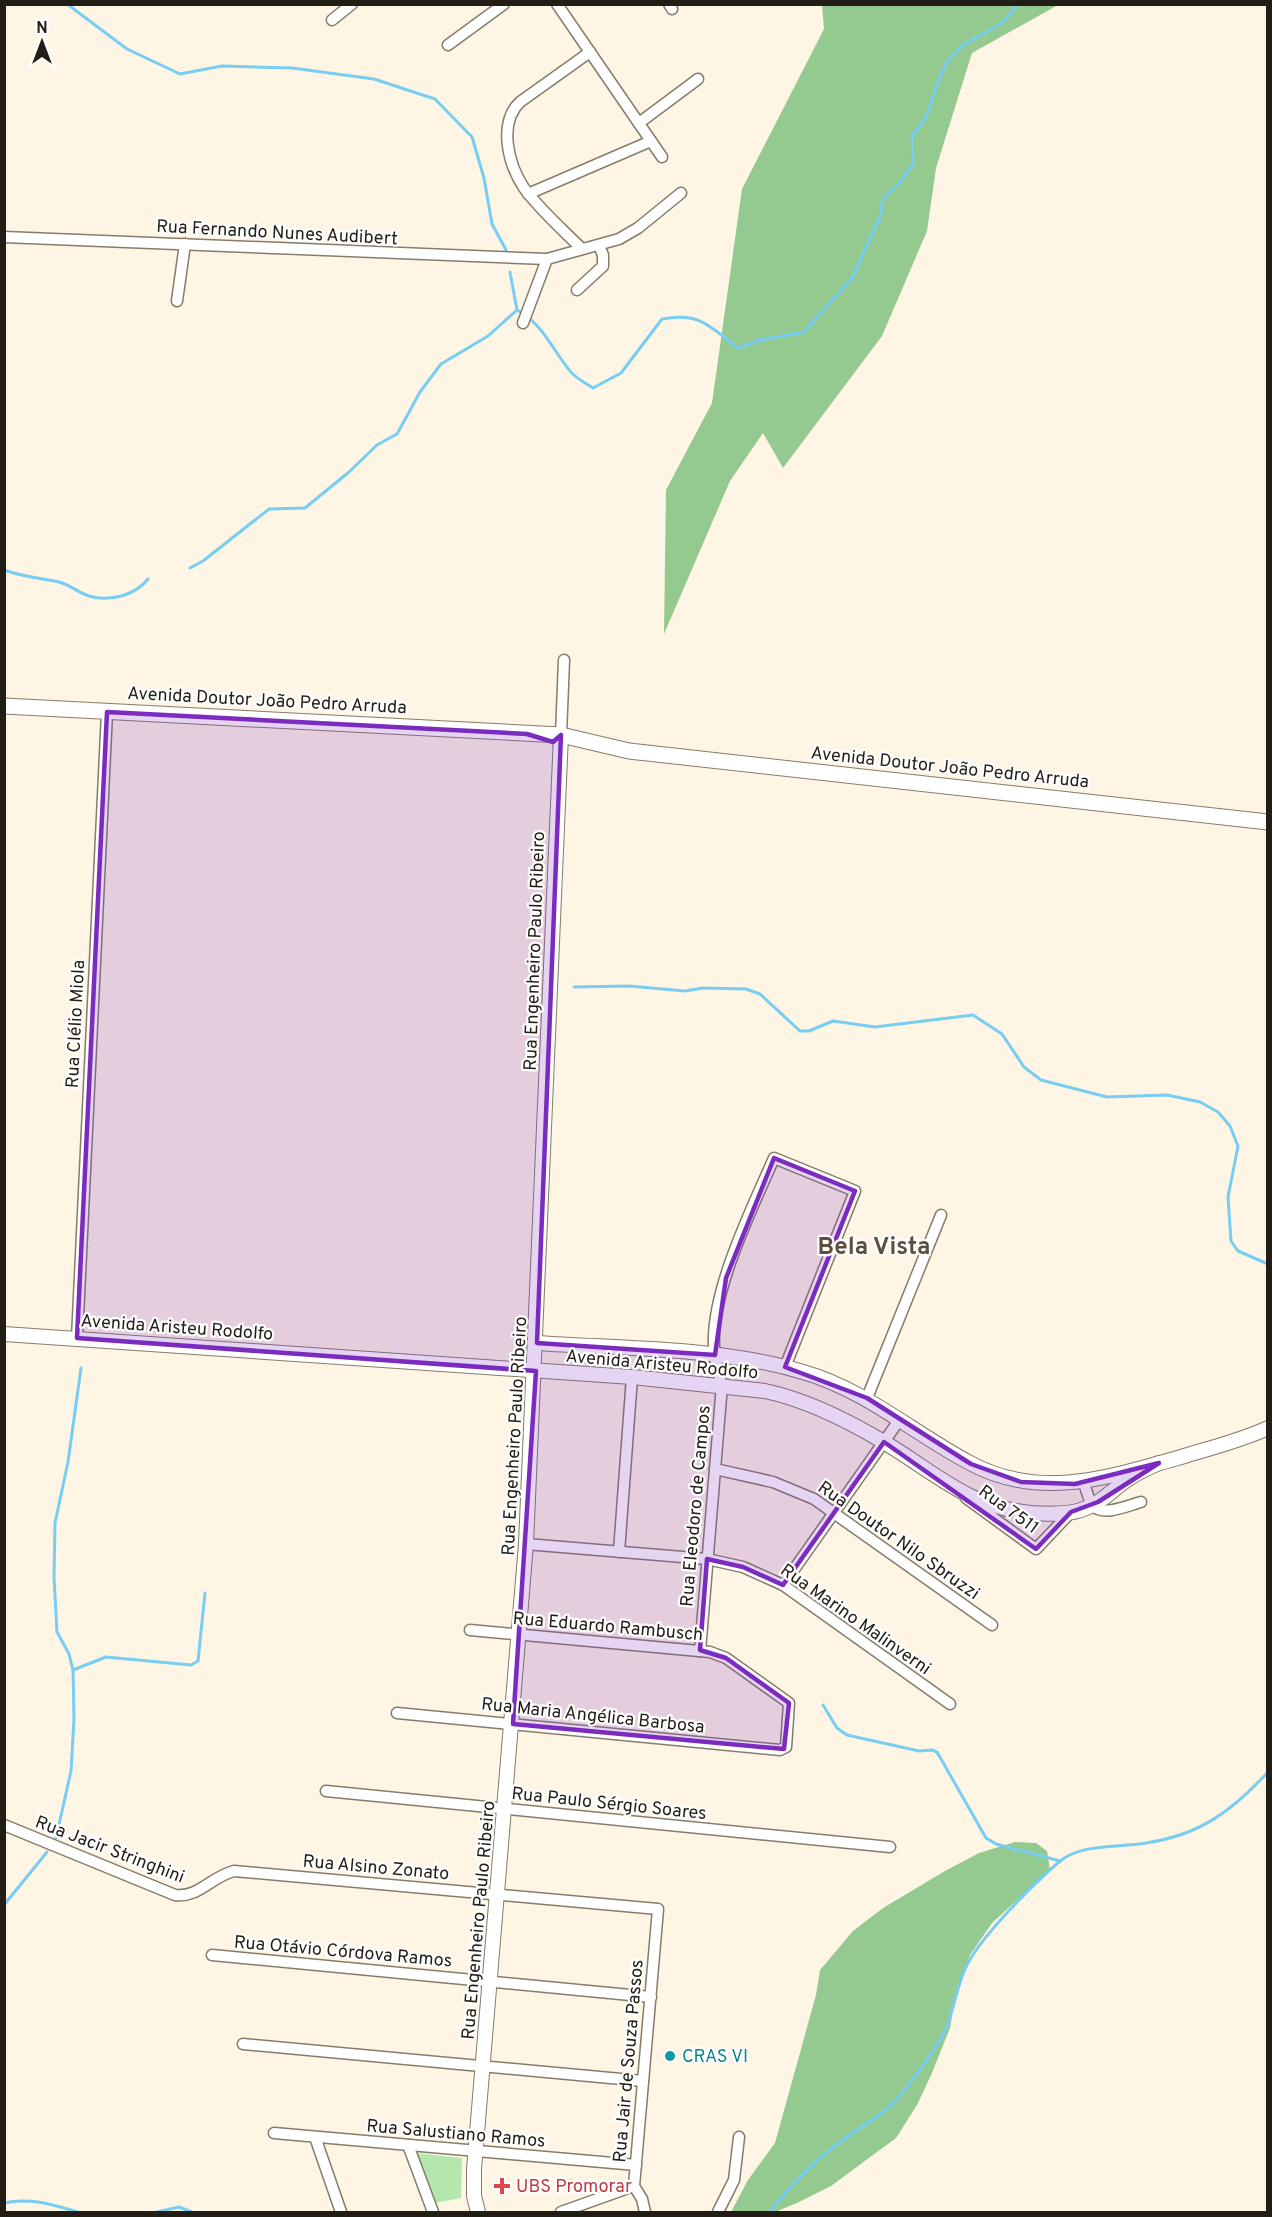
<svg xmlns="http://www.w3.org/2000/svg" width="1272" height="2217" viewBox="0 0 1272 2217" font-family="Overpass,sans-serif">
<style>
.green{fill:#b3e7ae}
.forest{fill:#94c98f}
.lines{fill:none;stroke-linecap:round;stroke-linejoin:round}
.stream{stroke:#78cdf3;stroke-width:3}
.minor-casing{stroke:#867c6a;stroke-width:13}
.tertiary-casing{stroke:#867c6a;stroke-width:16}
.secondary-casing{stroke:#867c6a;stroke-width:17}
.minor{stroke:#fff;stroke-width:10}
.tertiary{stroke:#fff;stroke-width:14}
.secondary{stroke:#fff;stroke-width:15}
.marked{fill:#7b2cbf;fill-opacity:0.2;stroke:#7b2cbf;stroke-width:4.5;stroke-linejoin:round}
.culture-dot{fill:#0f9aa8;stroke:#fff;stroke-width:2}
.health-dot{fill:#e0444e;stroke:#fff;stroke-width:2}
.labels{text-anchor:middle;stroke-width:4.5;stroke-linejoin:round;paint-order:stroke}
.street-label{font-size:18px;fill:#221e16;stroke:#fff}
.culture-label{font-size:18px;fill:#0d838f;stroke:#fff;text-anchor:start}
.health-label{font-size:18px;fill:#be3a42;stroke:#fff;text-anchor:start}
.district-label{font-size:24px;font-weight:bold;fill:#59503f;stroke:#fff}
</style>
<rect width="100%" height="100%" fill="#fef5e4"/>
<polygon class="green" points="415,2153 462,2158 461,2198 434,2203"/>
<g class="forest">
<polygon points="822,5 1058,5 972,53 936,168 927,231 882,336 783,468 763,433 730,481 664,634 666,490 712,403 742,189 824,29"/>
<polygon points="1015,1842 1036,1843 1047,1851 1050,1870 992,1923 970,1955 956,1992 950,2028 932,2073 917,2105 896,2138 831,2186 797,2203 775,2212 731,2212 748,2180 775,2143 816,1995 820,1970 853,1931 883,1908 945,1871 979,1853"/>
</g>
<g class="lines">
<g class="stream">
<polyline points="67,4 127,49 180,74 222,66 292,68 374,79 435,99 472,137 484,178 492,224 506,250"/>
<path d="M 510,272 L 517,310 C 543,324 552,349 570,371 C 575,378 586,383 593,388 L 621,373 L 662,319 C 700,312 709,326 738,348 L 759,340 L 804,332 L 852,278 L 880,217 L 883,198 L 901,181 L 913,164 L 912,135 C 934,116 932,83 949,60 C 961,42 981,36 999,25 C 1006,21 1012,11 1018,4"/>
<polyline points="190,568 203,561 269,509 305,508 349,472 377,445 397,434 420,392 441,364 488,336 517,310"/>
<path d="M 4,570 C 23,577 40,578 59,582 C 71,585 81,595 93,597 C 113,601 135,595 148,579"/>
<polyline points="574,987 629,986 685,991 703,988 746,989 760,994 800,1031 809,1031 833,1021 875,1027 973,1015 1002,1034 1024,1067 1041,1080 1107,1097 1167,1095 1200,1102 1218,1112 1230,1126 1238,1146 1228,1197 1231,1241 1238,1251 1268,1264"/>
<polyline points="73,1670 106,1657 191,1665 198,1661 205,1593"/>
<polyline points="823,1705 837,1728 847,1735 919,1751 932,1750 937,1752 986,1838 996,1844 1060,1861"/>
<polyline points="56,1838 71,1771 74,1719 73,1670 69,1654 57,1632 54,1577 55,1523 68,1462 81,1368"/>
<polyline points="4,1905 47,1852"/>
<path d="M 4,2203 C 30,2197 53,2205 78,2212"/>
<polyline points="157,2212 179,2207 192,2212"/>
<path d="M 770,2212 C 790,2186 813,2162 840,2142 C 862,2125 886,2115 903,2092 C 918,2072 936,2050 946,2028 C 955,2007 957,1983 968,1963 C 983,1935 1033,1884 1059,1862 C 1081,1843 1118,1848 1146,1843 C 1200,1835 1232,1811 1268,1772"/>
</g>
<g class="minor-casing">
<g id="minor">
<polyline points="557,4 662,157"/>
<polyline points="669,4 672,9"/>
<polyline points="332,20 352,4"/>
<polyline points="448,45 504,4"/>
<polyline points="639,123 698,79"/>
<polyline points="528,194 651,141"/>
<polyline points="4,237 547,259"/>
<path d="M 582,249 C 563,230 540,210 524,188 C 508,164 498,123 520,102 L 590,52"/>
<polyline points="577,290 603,266 603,255 599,246"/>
<polyline points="177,301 185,244"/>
<polyline points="523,323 547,259 619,239 638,228 681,193"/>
<polyline points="561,735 564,660"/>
<polyline points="77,1338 107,712"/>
<polyline points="867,1398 941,1215"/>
<polyline points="715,1469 773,1482 814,1499 992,1625"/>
<path d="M 1084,1483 C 1086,1489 1089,1501 1093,1506 C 1104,1517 1129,1505 1141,1502"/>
<polyline points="966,1498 1036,1549 1071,1512"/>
<polyline points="526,1544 707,1559 743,1567 783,1585 950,1704"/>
<polyline points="619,1552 632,1377"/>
<polyline points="783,1585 900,1419"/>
<path d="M 700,1651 L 722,1385 C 719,1376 716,1366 715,1357 C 706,1300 751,1211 774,1158 L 855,1191 L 785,1367"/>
<polyline points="397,1713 780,1750 786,1747 789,1703 726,1658 710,1652 470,1630"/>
<polyline points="326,1791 890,1847"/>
<path d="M 4,1825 L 175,1895 C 199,1898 212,1876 234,1871 L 658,1909 L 634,2186 L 642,2199 L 645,2212"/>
<polyline points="212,1955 651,1997"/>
<polyline points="243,2044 643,2081"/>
<polyline points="274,2133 636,2165"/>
<polyline points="315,2137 341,2212"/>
<polyline points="408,2145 433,2212"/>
<polyline points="561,2212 634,2186"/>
<polyline points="718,2212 734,2180 739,2137"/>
</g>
</g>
<g class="tertiary-casing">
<g id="tertiary">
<path d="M 4,1334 L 632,1377 L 765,1391 C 807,1400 845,1419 882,1441 C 935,1472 967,1507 1031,1513 C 1047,1514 1066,1515 1081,1510 C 1100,1504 1111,1491 1127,1480 C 1136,1473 1148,1468 1159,1463"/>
<path d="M 537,1343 C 623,1349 720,1347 803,1372 C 866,1390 913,1433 970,1463 C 1040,1501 1110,1477 1181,1457 C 1210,1448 1240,1441 1268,1428"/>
<polyline points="478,2212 474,2196 474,2169 526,1544 561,735"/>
</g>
</g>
<g class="secondary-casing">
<polyline id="secondary" points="4,706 561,735 629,751 1268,822"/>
</g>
<use href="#minor" class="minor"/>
<use href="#tertiary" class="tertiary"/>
<use href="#secondary" class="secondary"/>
</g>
<path class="marked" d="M 107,712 L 527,734 L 553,742 L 561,735 L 537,1343 L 715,1355 L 726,1278 L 774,1158 L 855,1191 L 785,1367 L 867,1398 L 971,1464 L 1021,1482 L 1075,1484 L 1159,1463 L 1098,1502 L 1071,1512 L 1036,1549 L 884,1442 L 783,1585 L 743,1567 L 707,1559 L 700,1650 L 726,1658 L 789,1703 L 784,1749 L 513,1724 L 536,1371 L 77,1338 Z"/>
<circle class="culture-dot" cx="670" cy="2056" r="6"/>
<path class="health-dot" d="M499 2177h6v6h6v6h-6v6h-6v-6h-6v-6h6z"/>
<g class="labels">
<g class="street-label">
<text transform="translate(277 232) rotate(3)" y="6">Rua Fernando Nunes Audibert</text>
<text transform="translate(267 700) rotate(3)" y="6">Avenida Doutor João Pedro Arruda</text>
<text transform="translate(950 767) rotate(6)" y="6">Avenida Doutor João Pedro Arruda</text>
<text transform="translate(534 951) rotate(-88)" y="6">Rua Engenheiro Paulo Ribeiro</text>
<text transform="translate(75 1024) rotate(-87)" y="6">Rua Clélio Miola</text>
<text transform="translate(177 1327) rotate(4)" y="6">Avenida Aristeu Rodolfo</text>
<text transform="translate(662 1364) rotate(5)" y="6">Avenida Aristeu Rodolfo</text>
<text transform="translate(514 1436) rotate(-87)" y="6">Rua Engenheiro Paulo Ribeiro</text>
<text transform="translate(695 1506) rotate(-85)" y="6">Rua Eleodoro de Campos</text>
<text transform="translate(1009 1509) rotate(36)" y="6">Rua 7511</text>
<text transform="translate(899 1540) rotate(35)" y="6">Rua Doutor Nilo Sbruzzi</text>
<text transform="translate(856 1619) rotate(35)" y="6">Rua Marino Malinverni</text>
<text transform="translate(608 1626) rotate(5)" y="6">Rua Eduardo Rambusch</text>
<text transform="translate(593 1715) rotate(6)" y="6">Rua Maria Angélica Barbosa</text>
<text transform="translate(609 1803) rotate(6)" y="6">Rua Paulo Sérgio Soares</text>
<text transform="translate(110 1849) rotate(21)" y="6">Rua Jacir Stringhini</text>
<text transform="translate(376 1867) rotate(5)" y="6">Rua Alsino Zonato</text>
<text transform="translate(478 1920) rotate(-85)" y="6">Rua Engenheiro Paulo Ribeiro</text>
<text transform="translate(343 1951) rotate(5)" y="6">Rua Otávio Córdova Ramos</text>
<text transform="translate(628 2061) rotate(-85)" y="6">Rua Jair de Souza Passos</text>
<text transform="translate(456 2133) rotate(5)" y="6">Rua Salustiano Ramos</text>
</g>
<g class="culture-label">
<text x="682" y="2062">CRAS VI</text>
</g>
<g class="health-label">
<text x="516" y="2192">UBS Promorar</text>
</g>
<g class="district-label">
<text x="874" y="1254">Bela Vista</text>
</g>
</g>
<rect width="1272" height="2217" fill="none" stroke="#221e16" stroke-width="12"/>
<g transform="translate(42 42)" stroke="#ffffff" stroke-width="4.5" paint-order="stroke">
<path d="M0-4.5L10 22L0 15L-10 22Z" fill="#221e16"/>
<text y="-9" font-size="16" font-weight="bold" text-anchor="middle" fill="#221e16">N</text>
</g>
</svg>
